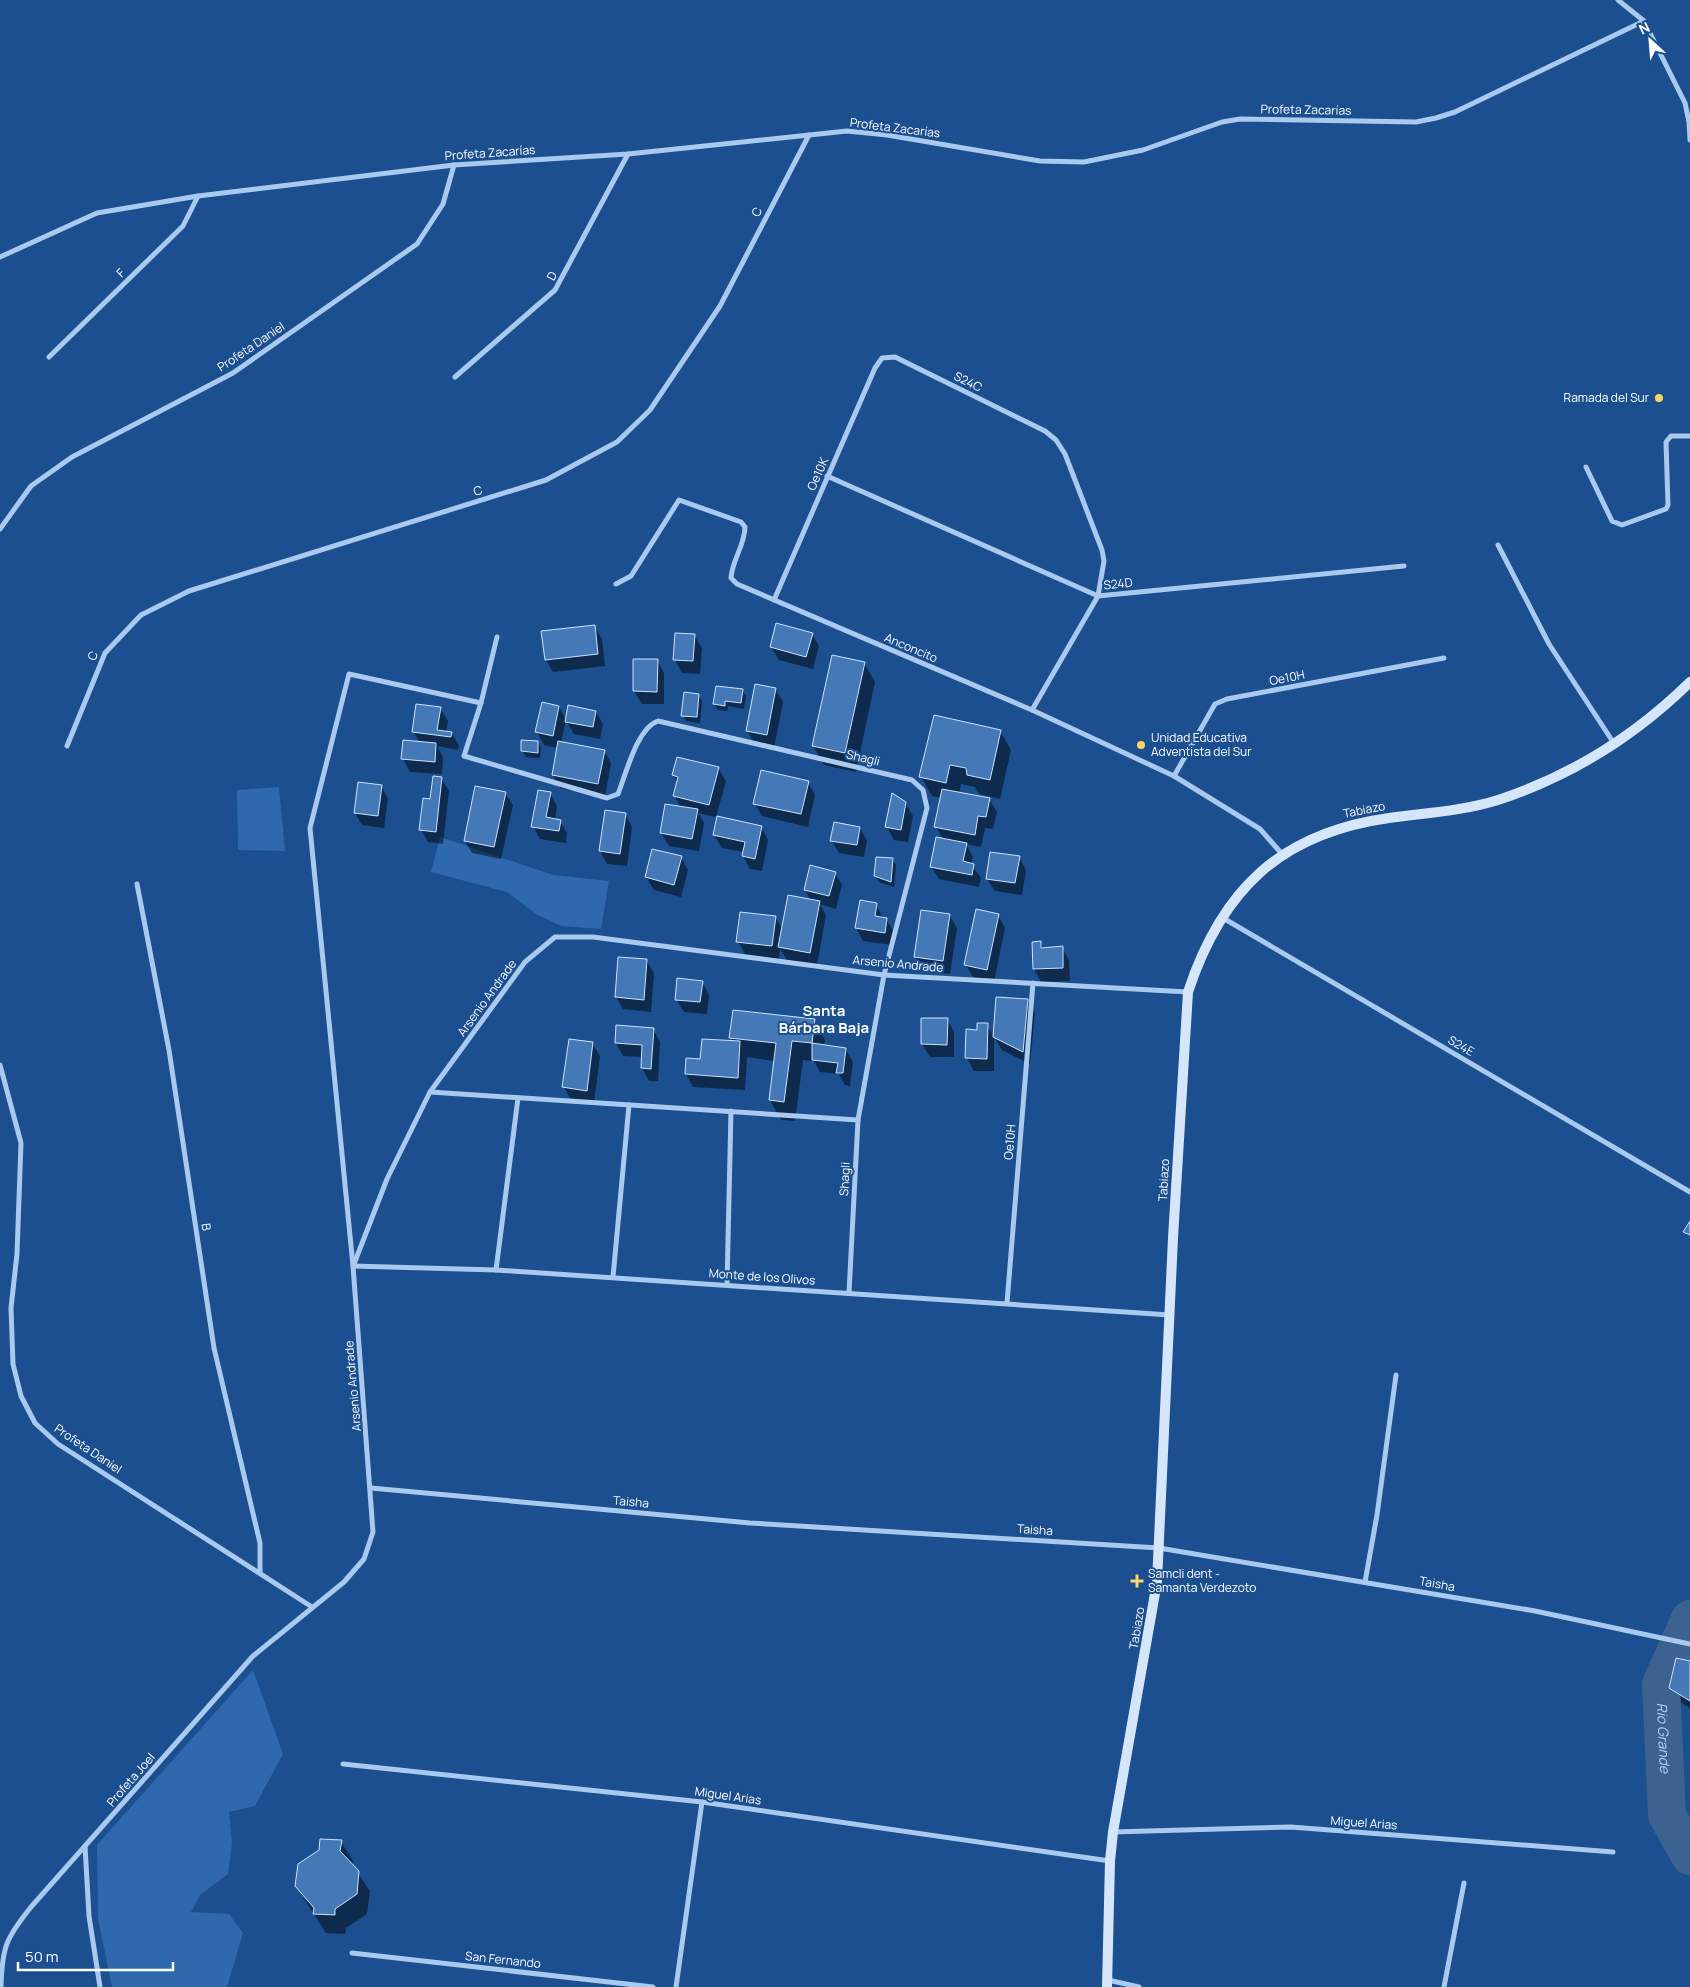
<svg xmlns="http://www.w3.org/2000/svg" width="1690" height="1987" viewBox="0 0 1690 1987" font-family="Manrope,sans-serif">
<style>
.green{fill:#2e69ad}
.shadow{fill:#0007}
.lines{fill:none;stroke-linecap:round;stroke-linejoin:round}
.river{stroke:#3c6290;stroke-width:38}
.building{fill:#4478b7;stroke:#cfe3fa}
.street{stroke:#a9c9ee;stroke-width:5}
.secondary{stroke:#d6e6fa;stroke-width:10}
.poi-dot{fill:#ffd166;stroke:#1b4f8f;stroke-width:2}
.labels{text-anchor:middle;stroke-width:4;stroke-linejoin:round;paint-order:stroke}
.street-label{font-size:12px;fill:#fff;stroke:#1b4f8f}
.poi-label{font-size:12px;fill:#fff;stroke:#1b4f8f;text-anchor:start}
.water-label{font-size:14px;font-style:italic;fill:#b5d3f5;stroke:#1b4f8f}
.quarter-label{font-size:15px;font-weight:bold;fill:#fff;stroke:#1b4f8f}
</style>
<rect width="100%" height="100%" fill="#1b4f8f"/>
<g class="green">
<polygon points="279,787 285,851 238,850 237,790"/>
<polygon points="440,837 553,875 609,881 601,929 561,926 536,914 507,892 431,872"/>
<polygon points="253,1670 283,1754 255,1806 229,1812 232,1843 228,1874 200,1895 191,1912 229,1914 243,1933 227,1987 112,1987 98,1919 97,1845"/>
</g>
<g class="shadow">
<polygon points="594,626 602,639 605,666 553,672 546,660"/>
<polygon points="676,634 694,635 702,648 700,674 682,673 675,660"/>
<polygon points="812,634 819,646 813,669 779,660 771,647"/>
<polygon points="635,660 657,660 664,673 664,704 642,704 634,691"/>
<polygon points="864,663 875,682 856,772 824,765 813,746"/>
<polygon points="775,689 783,702 774,748 755,744 747,731"/>
<polygon points="742,690 746,696 744,709 728,706 727,711 718,710 714,704"/>
<polygon points="698,695 702,701 700,723 686,721 683,715"/>
<polygon points="559,707 566,720 596,712 603,724 600,739 574,734 566,721 561,743 604,751 611,763 605,796 560,788 553,775 558,748 544,745 537,732"/>
<polygon points="440,708 448,721 446,732 452,733 459,746 458,750 437,746 443,757 442,774 410,772 403,759 420,743 413,731"/>
<polygon points="1000,731 1011,750 1000,799 979,794 975,787 961,784 959,793 989,799 997,812 993,829 985,828 981,847 966,844 973,857 971,864 981,878 979,887 939,879 931,867 943,839 936,827 942,798 932,796 921,777"/>
<polygon points="538,742 541,748 540,758 526,757 522,751"/>
<polygon points="718,768 726,781 716,817 698,813 704,823 699,851 669,846 661,833 681,808 675,796 678,783 673,775"/>
<polygon points="441,778 449,791 443,844 428,842 421,829"/>
<polygon points="808,782 815,795 808,827 762,816 755,804"/>
<polygon points="381,786 388,799 384,828 362,825 355,813"/>
<polygon points="505,793 513,805 501,859 472,853 465,841"/>
<polygon points="550,793 557,806 555,820 560,821 567,833 566,843 540,839 533,826"/>
<polygon points="905,803 913,816 908,842 894,840 887,827"/>
<polygon points="625,814 632,827 627,866 607,864 600,851"/>
<polygon points="761,827 768,840 762,871 750,869 743,856 744,852 722,848 714,835"/>
<polygon points="860,828 867,841 864,857 839,853 832,841"/>
<polygon points="681,857 688,870 681,897 654,890 646,877"/>
<polygon points="1019,857 1026,870 1022,895 995,891 987,879"/>
<polygon points="892,859 896,865 894,887 879,882 875,876"/>
<polygon points="835,873 842,885 836,909 820,904 826,915 817,965 787,960 780,949 779,959 745,954 738,941 775,917 783,930 811,901 805,890"/>
<polygon points="876,904 883,919 886,919 894,932 892,945 863,941 856,928"/>
<polygon points="998,915 1005,928 994,982 973,977 966,965"/>
<polygon points="950,916 957,928 950,974 923,970 915,957"/>
<polygon points="1040,942 1044,949 1062,948 1069,960 1070,981 1041,982 1034,969 1033,943"/>
<polygon points="646,960 654,973 651,1012 623,1009 616,997"/>
<polygon points="702,982 709,995 707,1014 684,1012 676,999"/>
<polygon points="1027,1000 1035,1013 1030,1064 1002,1050 994,1037 994,1071 974,1071 967,1058 978,1031 987,1025 994,1037"/>
<polygon points="947,1019 954,1032 954,1057 930,1057 922,1044"/>
<polygon points="814,1020 825,1040 824,1046 845,1049 853,1062 850,1086 845,1085 839,1074 820,1072 814,1061 803,1060 795,1121 781,1120 770,1100 775,1061 747,1057 745,1090 693,1087 686,1074 701,1060 733,1042 731,1037"/>
<polygon points="653,1029 660,1042 658,1081 649,1081 642,1068 643,1057 623,1056 616,1043"/>
<polygon points="592,1043 600,1056 594,1103 571,1100 564,1087"/>
<polygon points="1690,1662 1690,1708 1678,1701 1670,1688"/>
<polygon points="341,1842 353,1861 352,1865 370,1891 367,1914 346,1928 345,1934 326,1933 296,1886"/>
</g>
<g class="lines">
<path class="river" id="s1" d="M 1690,1619 L 1661,1684 L 1667,1815 L 1690,1856"/>
</g>
<g class="building">
<polygon points="776,623 813,633 806,657 770,647"/>
<polygon points="595,625 598,654 545,660 541,631"/>
<polygon points="675,633 695,634 693,661 673,660"/>
<polygon points="832,655 865,662 845,753 812,746"/>
<polygon points="633,659 658,659 657,692 633,691"/>
<polygon points="755,684 776,688 767,735 746,731"/>
<polygon points="716,686 743,689 741,703 725,701 725,706 713,704"/>
<polygon points="684,692 699,694 697,717 681,716"/>
<polygon points="542,702 559,706 553,736 535,732"/>
<polygon points="416,704 441,707 437,730 452,732 451,737 412,732"/>
<polygon points="568,705 596,711 593,727 565,722"/>
<polygon points="934,715 1001,730 990,780 967,775 966,768 950,765 946,783 919,777"/>
<polygon points="403,740 436,743 435,762 401,759"/>
<polygon points="521,740 538,741 538,753 521,751"/>
<polygon points="558,741 605,750 598,784 552,775"/>
<polygon points="677,757 719,767 709,805 673,796 678,777 672,775"/>
<polygon points="761,770 809,781 801,814 753,804"/>
<polygon points="433,776 442,777 436,832 419,830 423,798 430,799"/>
<polygon points="358,782 382,785 378,816 354,813"/>
<polygon points="475,786 506,792 494,847 464,841"/>
<polygon points="942,789 990,798 986,817 978,816 975,835 934,827"/>
<polygon points="538,790 551,792 546,817 561,820 559,831 531,827"/>
<polygon points="892,793 906,802 901,830 885,827"/>
<polygon points="665,804 698,809 692,839 660,833"/>
<polygon points="605,810 626,813 620,854 599,851"/>
<polygon points="717,816 762,826 755,859 742,856 745,842 713,835"/>
<polygon points="834,822 860,827 857,845 830,841"/>
<polygon points="936,837 967,843 963,861 974,864 972,875 930,867"/>
<polygon points="652,849 682,856 674,885 645,877"/>
<polygon points="990,852 1020,856 1015,883 986,879"/>
<polygon points="876,857 893,858 891,882 874,876"/>
<polygon points="810,865 836,872 829,896 804,890"/>
<polygon points="788,895 820,901 810,953 778,947"/>
<polygon points="860,900 877,903 875,916 887,918 885,933 855,928"/>
<polygon points="976,909 999,914 987,970 964,965"/>
<polygon points="921,910 950,914 943,961 914,957"/>
<polygon points="740,912 776,916 772,946 736,942"/>
<polygon points="1041,941 1041,948 1063,946 1063,968 1033,969 1032,942"/>
<polygon points="618,957 647,959 644,1000 615,997"/>
<polygon points="677,978 703,981 700,1002 675,1000"/>
<polygon points="996,997 1028,999 1023,1052 993,1037"/>
<polygon points="733,1010 815,1019 812,1043 792,1041 784,1102 769,1100 776,1043 729,1038"/>
<polygon points="921,1018 948,1018 947,1045 921,1044"/>
<polygon points="977,1023 988,1023 987,1059 965,1058 966,1029 977,1030"/>
<polygon points="616,1025 654,1028 651,1069 641,1068 642,1045 615,1043"/>
<polygon points="569,1039 593,1042 587,1091 562,1087"/>
<polygon points="702,1039 740,1041 738,1078 685,1074 686,1058 700,1059"/>
<polygon points="812,1043 846,1048 843,1073 836,1073 838,1063 812,1060"/>
<polygon points="1690,1221 1690,1235 1683,1232"/>
<polygon points="1676,1658 1690,1661 1690,1701 1669,1688"/>
<polygon points="320,1839 342,1840 340,1851 359,1871 357,1894 335,1909 335,1915 313,1914 314,1908 295,1886 298,1864 319,1850"/>
</g>
<g class="lines">
<g class="street">
<polyline points="1618,0 1644,21 1685,103 1689,122 1690,140"/>
<polyline points="0,257 97,213 198,196 454,165 628,154 847,131 887,135 1040,161 1084,162 1143,150 1222,122 1240,119 1416,122 1436,118 1455,112 1644,21"/>
<polyline points="49,357 183,226 198,196"/>
<polyline points="455,377 555,290 628,154"/>
<polyline points="1586,467 1612,521 1622,525 1666,509 1668,505 1666,442 1671,436 1690,436"/>
<polyline points="827,476 1098,596 1404,566"/>
<polyline points="0,529 31,486 72,457 233,373 417,244 443,204 454,165"/>
<polyline points="1498,545 1549,644 1615,745"/>
<path d="M 616,584 L 631,576 L 679,500 L 741,522 L 745,527 C 745,545 732,560 731,578 L 737,584 L 1032,710 L 1174,776 L 1260,829 L 1282,854"/>
<polyline points="774,600 875,368 882,358 895,357 1045,431 1056,440 1065,454 1102,550 1104,561 1098,596 1032,710"/>
<path d="M 497,637 L 481,703 L 464,756 L 607,798 L 618,794 C 626,774 637,728 658,721 L 912,780 L 923,790 L 927,808 L 884,975 L 858,1120 L 849,1293"/>
<polyline points="67,746 105,653 141,615 189,591 546,480 617,442 650,410 720,306 809,135"/>
<polyline points="1174,776 1215,704 1227,699 1444,658"/>
<polyline points="137,884 169,1050 214,1348 260,1543 260,1572"/>
<polyline points="1223,918 1690,1192"/>
<polyline points="0,1065 21,1143 17,1254 11,1308 13,1364 21,1396 35,1423 58,1444 312,1607"/>
<polyline points="430,1092 858,1120"/>
<polyline points="354,1264 387,1179 430,1092 525,962 555,937 593,937 884,975 1188,992"/>
<polyline points="353,1266 496,1270 1170,1315"/>
<polyline points="496,1270 518,1098"/>
<polyline points="613,1277 629,1105"/>
<polyline points="727,1285 731,1111"/>
<polyline points="1007,1303 1033,983"/>
<polyline points="371,1488 750,1523 1159,1548 1535,1611 1690,1644"/>
<polyline points="1365,1582 1377,1515 1396,1375"/>
<polyline points="343,1764 702,1802 1110,1861"/>
<polyline points="1113,1832 1291,1827 1613,1852"/>
<polyline points="85,1846 89,1916 100,1987"/>
<polyline points="352,1953 653,1987"/>
<polyline points="1108,1980 1139,1987"/>
<path d="M 1,1987 C 2,1947 6,1938 31,1907 L 253,1656 L 344,1582 L 364,1559 L 373,1532 L 353,1266 L 310,828 L 349,674 L 481,703"/>
<polyline points="676,1987 702,1802"/>
<polyline points="1444,1987 1464,1883"/>
</g>
<path class="secondary" d="M 1107,1987 L 1110,1861 L 1113,1832 L 1157,1582 L 1173,1238 L 1188,992 C 1222,889 1281,833 1389,818 C 1425,813 1463,811 1498,800 C 1571,776 1635,736 1690,682"/>
</g>
<g class="poi-dot">
<circle cx="1659" cy="398" r="5"/>
<circle cx="1141" cy="745" r="5"/>
<path d="M1134.5 1573.5h5v5h5v5h-5v5h-5v-5h-5v-5h5z"/>
</g>
<g class="labels">
<g class="street-label">
<text transform="translate(1306 110) rotate(1)" y="4">Profeta Zacarías</text>
<text transform="translate(895 128) rotate(7)" y="4">Profeta Zacarías</text>
<text transform="translate(490 153) rotate(-4)" y="4">Profeta Zacarías</text>
<text transform="translate(757 212) rotate(-62)" y="4">C</text>
<text transform="translate(121 273) rotate(-44)" y="4">F</text>
<text transform="translate(552 276) rotate(-62)" y="4">D</text>
<text transform="translate(251 347) rotate(-34)" y="4">Profeta Daniel</text>
<text transform="translate(968 382) rotate(26)" y="4">S24C</text>
<text transform="translate(818 474) rotate(-66)" y="4">Oe10K</text>
<text transform="translate(478 491) rotate(-17)" y="4">C</text>
<text transform="translate(1118 584) rotate(-6)" y="4">S24D</text>
<text transform="translate(911 648) rotate(23)" y="4">Anconcito</text>
<text transform="translate(93 656) rotate(-65)" y="4">C</text>
<text transform="translate(1287 678) rotate(-11)" y="4">Oe10H</text>
<text transform="translate(863 758) rotate(13)" y="4">Shagli</text>
<text transform="translate(1364 810) rotate(-11)" y="4">Tabiazo</text>
<text transform="translate(898 964) rotate(5)" y="4">Arsenio Andrade</text>
<text transform="translate(487 998) rotate(-54)" y="4">Arsenio Andrade</text>
<text transform="translate(1461 1046) rotate(30)" y="4">S24E</text>
<text transform="translate(1010 1142) rotate(-85)" y="4">Oe10H</text>
<text transform="translate(845 1179) rotate(-87)" y="4">Shagli</text>
<text transform="translate(1164 1180) rotate(-87)" y="4">Tabiazo</text>
<text transform="translate(206 1227) rotate(81)" y="4">B</text>
<text transform="translate(762 1277) rotate(4)" y="4">Monte de los Olivos</text>
<text transform="translate(353 1386) rotate(-95)" y="4">Arsenio Andrade</text>
<text transform="translate(88 1449) rotate(34)" y="4">Profeta Daniel</text>
<text transform="translate(631 1502) rotate(5)" y="4">Taisha</text>
<text transform="translate(1035 1530) rotate(4)" y="4">Taisha</text>
<text transform="translate(1437 1584) rotate(10)" y="4">Taisha</text>
<text transform="translate(1137 1628) rotate(-81)" y="4">Tabiazo</text>
<text transform="translate(131 1780) rotate(-49)" y="4">Profeta Joel</text>
<text transform="translate(728 1796) rotate(8)" y="4">Miguel Arias</text>
<text transform="translate(1364 1823) rotate(4)" y="4">Miguel Arias</text>
<text transform="translate(503 1960) rotate(6)" y="4">San Fernando</text>
</g>
<g class="poi-label">
<text x="1649" y="402" text-anchor="end">Ramada del Sur</text>
<text x="1151" y="742">Unidad Educativa<tspan x="1151" dy="14">Adventista del Sur</tspan></text>
<text x="1148" y="1578">Samcli dent -<tspan x="1148" dy="14">Samanta Verdezoto</tspan></text>
</g>
<g class="water-label">
<text dy="5" stroke="none"><textPath href="#s1" startOffset="125">Rio Grande</textPath></text>
</g>
<g class="quarter-label">
<text x="824" y="1016">Santa<tspan x="824" dy="17">Bárbara Baja</tspan></text>
</g>
</g>
<g transform="translate(1650 40) rotate(334)" stroke="#1b4f8f" stroke-width="4" paint-order="stroke">
<path d="M0-4L9 19L0 12L-9 19Z" fill="#ffffff"/>
<text y="-8" font-size="14" font-weight="bold" text-anchor="middle" fill="#ffffff">N</text>
</g>
<path d="M18 1962v8h155v-8" fill="none" stroke="#ffffff" stroke-width="2.5"/>
<text x="25" y="1962" font-size="15" fill="#ffffff" stroke="#1b4f8f" stroke-width="4" paint-order="stroke">50 m</text>
</svg>
